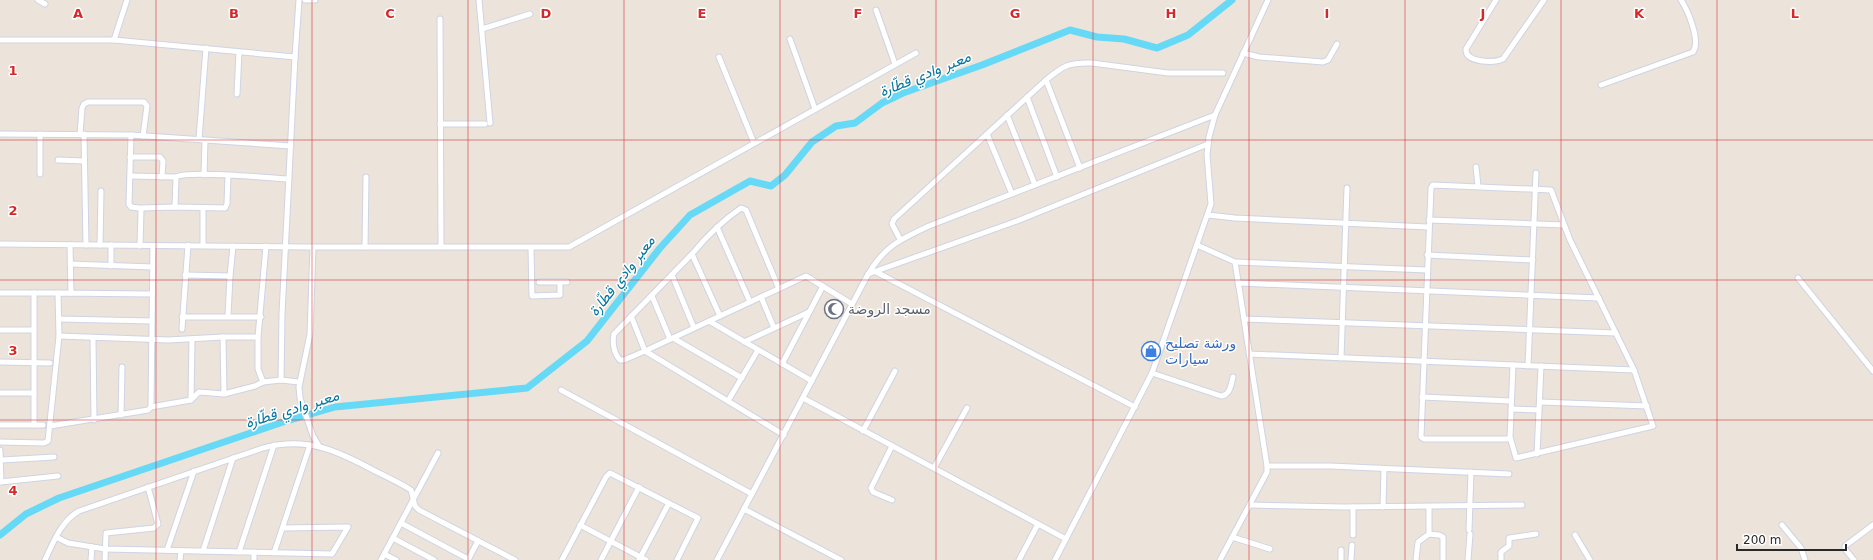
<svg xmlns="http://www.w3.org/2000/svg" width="1873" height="560" viewBox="0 0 1873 560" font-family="'DejaVu Sans',Vazirmatn,sans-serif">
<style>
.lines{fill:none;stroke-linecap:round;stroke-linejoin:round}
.river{stroke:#65d9f6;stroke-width:7}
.minor-casing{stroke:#cfd4e3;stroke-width:7}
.minor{stroke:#fff;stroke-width:5}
.grid{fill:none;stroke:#d62828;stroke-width:1;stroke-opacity:0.55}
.labels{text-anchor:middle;stroke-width:3;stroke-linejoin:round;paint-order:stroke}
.worship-label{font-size:14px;fill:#5b616d;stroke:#fff;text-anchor:start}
.shop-label{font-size:14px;fill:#366cbe;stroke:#fff;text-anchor:start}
.water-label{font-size:15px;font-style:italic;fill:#0576a1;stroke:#fff}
.grid-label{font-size:13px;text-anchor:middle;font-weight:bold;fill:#d62828;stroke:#fff;stroke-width:3;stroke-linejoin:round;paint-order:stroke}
</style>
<rect width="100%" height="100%" fill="#ece3da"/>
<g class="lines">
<polyline class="river" points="0,535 26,514 59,498 283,422 335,407 527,388 587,341 660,248 690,215 750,181 771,186 785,175 812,142 836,126 855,123 882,103 903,93 982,65 1070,30 1097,37 1124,39 1157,48 1188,35 1232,0"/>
<g class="minor-casing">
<g id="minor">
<polyline points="38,0 45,4"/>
<polyline points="305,0 315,0"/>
<polyline points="479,0 490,123"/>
<path d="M 1496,0 L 1466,49 C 1465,63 1494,63 1503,59 L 1544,0"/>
<polyline points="876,10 895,64"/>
<polyline points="440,19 441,247"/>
<polyline points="482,29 530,14"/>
<polyline points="790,39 815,109"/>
<polyline points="0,40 114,40 295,57"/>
<polyline points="114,40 127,0"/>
<polyline points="1243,53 1259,57 1323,62 1328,60 1337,44"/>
<polyline points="719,57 754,143"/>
<polyline points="1046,80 1080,168"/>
<path d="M 1601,85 L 1693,52 C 1701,41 1688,11 1681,0"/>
<polyline points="237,94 239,52"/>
<polyline points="1027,97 1057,177"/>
<polyline points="1007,115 1035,185"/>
<polyline points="440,124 485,124"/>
<polyline points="0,134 131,135 205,140"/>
<polyline points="80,134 82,108 84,104 88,102 144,102 147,106 143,136"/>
<polyline points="84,134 86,245"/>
<polyline points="987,134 1012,194"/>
<polyline points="131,135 129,204 131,207 139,208 141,210 140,246"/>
<polyline points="199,139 206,48"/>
<polyline points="130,157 160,157 163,161 162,177"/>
<polyline points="58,160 84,161"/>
<polyline points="1476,167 1478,186"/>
<polyline points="40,174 40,134"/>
<polyline points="204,175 205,140 291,146"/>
<path d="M 130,176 L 176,177 C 187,170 271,178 289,179"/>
<polyline points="175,207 176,177"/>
<polyline points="141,208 175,207 225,208 227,204 228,176"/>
<polyline points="1208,215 1235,218 1428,227"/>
<polyline points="1429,220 1564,225"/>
<polyline points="717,227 750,302"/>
<path d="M 900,239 L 892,224 L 894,219 L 1046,80 C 1063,66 1069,62 1092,63 L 1168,73 L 1223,73"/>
<polyline points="0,244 313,247 310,334 299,387 300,398 313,436 319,446"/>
<polyline points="70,245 71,293"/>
<polyline points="100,245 101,191"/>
<polyline points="203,245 203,208"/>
<polyline points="1197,245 1235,262 1267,466 1267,472 1220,560"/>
<polyline points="313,247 569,247 916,53"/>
<polyline points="365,247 366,177"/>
<polyline points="531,248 532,296 560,295 560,282 539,282"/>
<polyline points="692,254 720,316"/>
<polyline points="1427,255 1533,260"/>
<polyline points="1235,262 1427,270"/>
<polyline points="70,264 153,267"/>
<polyline points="111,266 111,245"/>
<polyline points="876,272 1135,407"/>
<polyline points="868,274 1017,221 1208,144"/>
<polyline points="185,275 230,276"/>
<polyline points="672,275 694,328"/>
<polyline points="1798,278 1873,371"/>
<polyline points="560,282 567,282"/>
<polyline points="1238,283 1599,298"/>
<path d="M 779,289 L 746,210 L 741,208 C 722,221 706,237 692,254 L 614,334 C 612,342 614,354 620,360 L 624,360 L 645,351 L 806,276 L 852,304"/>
<polyline points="0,293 58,293"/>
<polyline points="34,293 34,425"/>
<polyline points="652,296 670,339"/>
<polyline points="761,297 774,328"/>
<polyline points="228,316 230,276 233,246"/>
<polyline points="631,316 645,351 784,435"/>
<polyline points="182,317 261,317"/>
<polyline points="59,319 152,321"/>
<polyline points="1244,319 1616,333"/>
<polyline points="709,321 812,381"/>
<polyline points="182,329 188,245"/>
<polyline points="0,330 34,330"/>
<polyline points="59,336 168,340 223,337 258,337"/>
<polyline points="223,337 224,394"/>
<polyline points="673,338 742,378"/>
<polyline points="93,339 94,420"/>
<polyline points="744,342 809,312"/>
<polyline points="1249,354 1634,370"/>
<polyline points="1341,358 1347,188"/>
<polyline points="0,362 50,363"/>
<polyline points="782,364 823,286"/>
<polyline points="1528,366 1536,173"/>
<path d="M 1152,373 L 1221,396 C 1230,395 1231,385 1233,377"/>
<polyline points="281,380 282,314 295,57 299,0"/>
<polyline points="263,382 258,369 258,337 266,246"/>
<polyline points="561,390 752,494"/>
<polyline points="0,393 34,393"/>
<polyline points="1422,397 1511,401"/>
<polyline points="803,398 1066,539"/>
<polyline points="191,400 192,339"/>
<polyline points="728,401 758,350"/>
<polyline points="1540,402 1647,406"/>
<polyline points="151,407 191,400 199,392 224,394 255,386 263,382 281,380 299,382"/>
<polyline points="1511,409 1539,410"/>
<polyline points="121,415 122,367"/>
<polyline points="0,425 43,425"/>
<polyline points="50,426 148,410 151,407 153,246"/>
<polyline points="863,431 895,371"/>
<polyline points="1510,439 1424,439 1421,437 1431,188 1433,185 1551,190 1570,240 1634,370 1653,426 1516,458 1510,437 1513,365"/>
<polyline points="0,442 44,443 48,441 59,336 58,293 152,294"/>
<polyline points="892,446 871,488 873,492 892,500"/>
<polyline points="0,450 1,482"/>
<polyline points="1537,454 1541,366"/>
<polyline points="2,460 54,457"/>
<polyline points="1267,466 1330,466 1509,474"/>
<polyline points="934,468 967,408"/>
<polyline points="0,482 58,476"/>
<polyline points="1250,505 1344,507 1522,505"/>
<polyline points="1383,507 1384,469"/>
<polyline points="744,509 841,560"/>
<polyline points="401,523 468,559"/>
<polyline points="580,525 646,560"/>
<polyline points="1782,525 1801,548 1805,560"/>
<polyline points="1469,530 1471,472"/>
<polyline points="1429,534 1439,535 1443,537 1443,560"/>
<polyline points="1353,535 1353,507"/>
<polyline points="1575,535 1590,560"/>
<polyline points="56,537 68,543 105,549 332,554 348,527 283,528"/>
<polyline points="1232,537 1270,549"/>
<polyline points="393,538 434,560"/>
<polyline points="167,550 194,471"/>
<polyline points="203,551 233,458"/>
<polyline points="239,552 274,445"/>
<polyline points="274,553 310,445"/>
<polyline points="384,554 396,560"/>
<path d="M 45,560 C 53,543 61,521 79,511 L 263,448 C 307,436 338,451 375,471 C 387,477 400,483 411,490 L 415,506 L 419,510 L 515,560"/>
<polyline points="91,560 92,547"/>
<polyline points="105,560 106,533 154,528 158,524 148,487"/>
<polyline points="180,560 181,551"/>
<polyline points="254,560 254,552"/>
<polyline points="381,560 438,453"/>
<polyline points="468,560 478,541"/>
<polyline points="562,560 606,477 610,473 698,518 677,560"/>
<polyline points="601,560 639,487"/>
<polyline points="639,560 669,503"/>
<path d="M 717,560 L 866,278 C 883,247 899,240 929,226 L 1215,115 L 1268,0"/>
<polyline points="1019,560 1038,524"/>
<polyline points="1055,560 1152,373 1211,204 1207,154 1209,137 1215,115"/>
<polyline points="1341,560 1341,550"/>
<polyline points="1351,560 1352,545"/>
<polyline points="1416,560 1418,542 1429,534 1429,507"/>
<polyline points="1468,560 1470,534"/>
<polyline points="1501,560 1501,552 1509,546 1509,538 1536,534"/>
<polyline points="1854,560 1845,549 1845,546 1873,525"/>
</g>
</g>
<use href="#minor" class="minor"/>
</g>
<path class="grid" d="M 156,0 L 156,560M 312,0 L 312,560M 468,0 L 468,560M 624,0 L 624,560M 780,0 L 780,560M 936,0 L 936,560M 1093,0 L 1093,560M 1249,0 L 1249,560M 1405,0 L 1405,560M 1561,0 L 1561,560M 1717,0 L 1717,560M 0,140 L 1873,140M 0,280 L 1873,280M 0,420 L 1873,420"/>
<defs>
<g id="mosque-ring" transform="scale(1)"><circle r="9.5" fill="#fff" stroke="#6b7280" stroke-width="1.5"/><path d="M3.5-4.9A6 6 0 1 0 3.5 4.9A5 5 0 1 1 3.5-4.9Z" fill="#6b7280"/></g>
<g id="shop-ring" transform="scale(1)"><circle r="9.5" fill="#fff" stroke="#3f7fe0" stroke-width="1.5"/><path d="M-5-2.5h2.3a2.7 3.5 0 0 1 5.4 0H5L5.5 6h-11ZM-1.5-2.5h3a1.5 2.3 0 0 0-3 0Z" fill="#3f7fe0"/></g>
</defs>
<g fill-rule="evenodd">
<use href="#mosque-ring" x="834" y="309"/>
<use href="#shop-ring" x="1151" y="351"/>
</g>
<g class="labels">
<g class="worship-label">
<text x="848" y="314">مسجد الروضة</text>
</g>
<g class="shop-label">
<text x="1165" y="348">ورشة تصليح<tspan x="1165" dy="16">سيارات</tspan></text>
</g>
<g class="water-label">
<text transform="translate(925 74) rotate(-22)" y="5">معبر وادي قطّارة</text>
<text transform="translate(622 276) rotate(-52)" y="5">معبر وادي قطّارة</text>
<text transform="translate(292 409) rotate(-17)" y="5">معبر وادي قطّارة</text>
</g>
</g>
<g class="grid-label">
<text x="78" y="18">A</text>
<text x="234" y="18">B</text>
<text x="390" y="18">C</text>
<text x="546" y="18">D</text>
<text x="702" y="18">E</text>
<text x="858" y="18">F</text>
<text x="1015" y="18">G</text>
<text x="1171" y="18">H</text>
<text x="1327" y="18">I</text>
<text x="1483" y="18">J</text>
<text x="1639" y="18">K</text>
<text x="1795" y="18">L</text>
<text x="13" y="75">1</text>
<text x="13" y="215">2</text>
<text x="13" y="355">3</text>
<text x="13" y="495">4</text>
</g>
<path d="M1737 544v6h109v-6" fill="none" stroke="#292929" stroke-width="2"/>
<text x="1743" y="544" font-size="12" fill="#292929" stroke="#ffffff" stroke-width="3" paint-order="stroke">200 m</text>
</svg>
